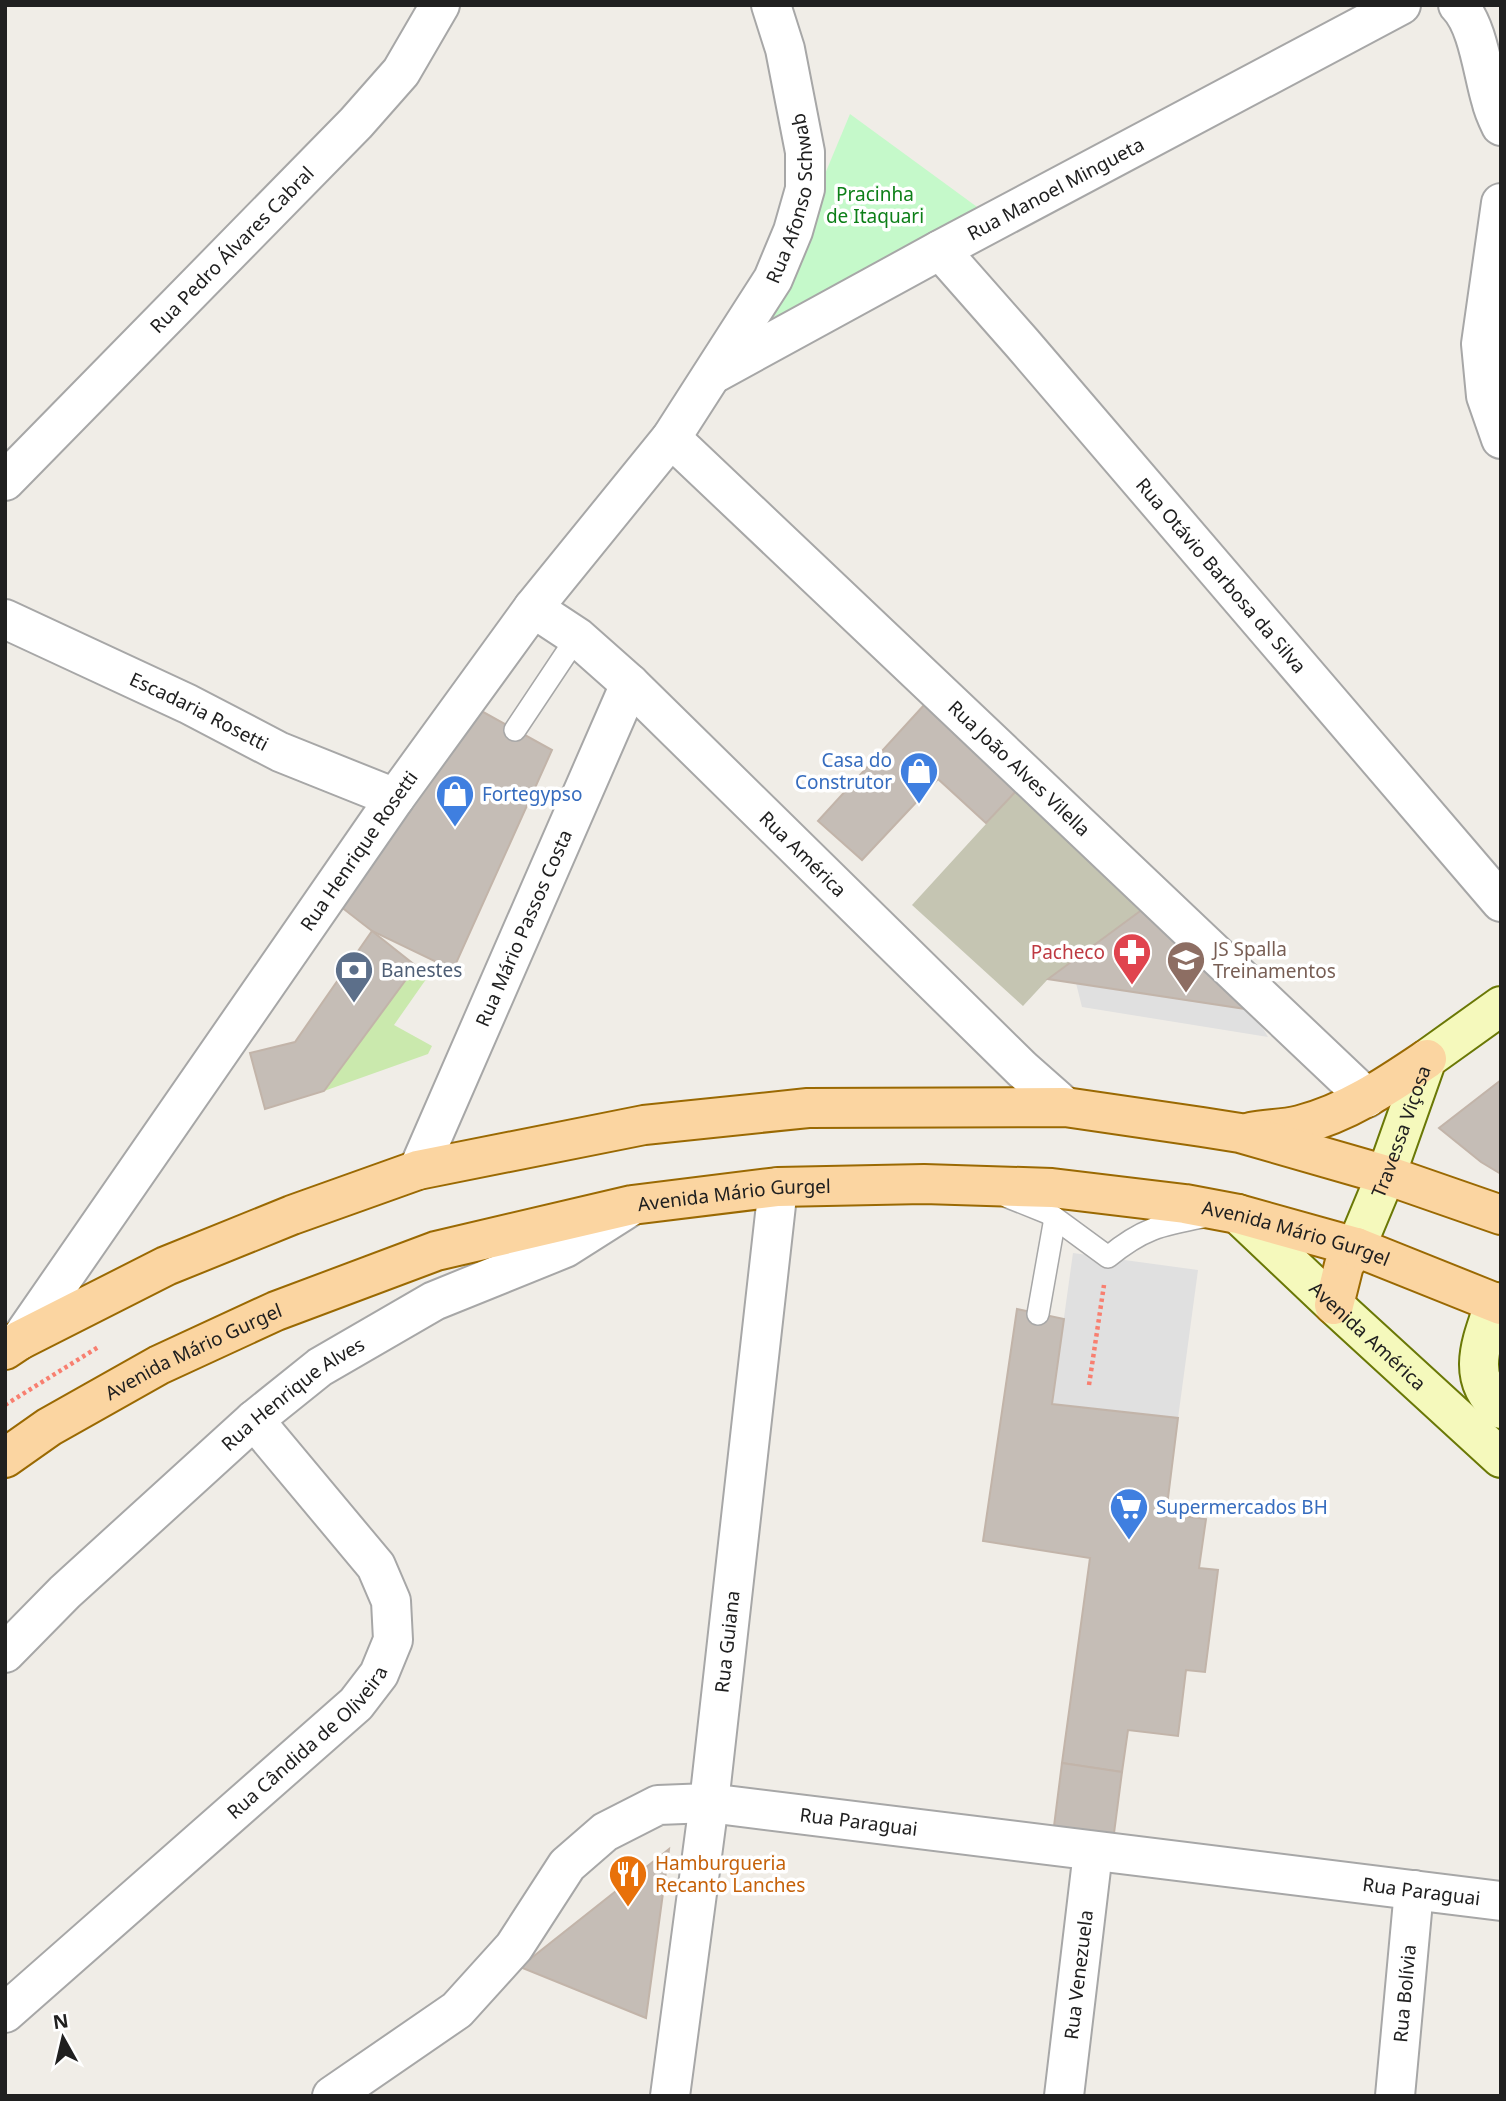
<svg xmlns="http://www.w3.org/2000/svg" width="1506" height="2101" viewBox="0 0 1506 2101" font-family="'Noto Sans',sans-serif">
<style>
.construction{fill:#c5c5b2}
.grass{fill:#cae9ad}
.park{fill:#c5f9ca}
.parking{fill:#e0e0e0}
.building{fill:#c5bdb6;stroke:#c2b4a9;stroke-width:2}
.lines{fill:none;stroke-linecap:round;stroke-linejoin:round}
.lane-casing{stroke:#a7a7a7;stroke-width:24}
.street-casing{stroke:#a7a7a7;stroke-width:42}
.secondary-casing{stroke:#6a7806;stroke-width:42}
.primary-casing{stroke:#9a6902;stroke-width:42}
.path{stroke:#f87f70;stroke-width:4.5;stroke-dasharray:3.5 3.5;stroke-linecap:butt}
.lane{stroke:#fff;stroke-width:21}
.street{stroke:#fff;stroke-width:38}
.secondary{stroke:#f5f9bc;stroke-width:38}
.primary{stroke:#fbd5a1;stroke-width:38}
.labels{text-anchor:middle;stroke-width:7;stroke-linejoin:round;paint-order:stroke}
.street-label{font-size:19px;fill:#202020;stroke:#fff}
.park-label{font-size:19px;fill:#0d7f18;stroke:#fff}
.shop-label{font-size:19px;fill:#366cbe;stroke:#fff;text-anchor:start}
.education-label{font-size:19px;fill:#785e54;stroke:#fff;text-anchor:start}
.health-label{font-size:19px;fill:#be3a42;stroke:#fff;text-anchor:end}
.service-label{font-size:19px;fill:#4e5e75;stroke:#fff;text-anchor:start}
.food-label{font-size:19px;fill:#c56008;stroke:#fff;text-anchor:start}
</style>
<rect width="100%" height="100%" fill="#f0ede7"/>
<polygon class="construction" points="1019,788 1147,906 1048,979 1023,1006 912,905"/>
<polygon class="grass" points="416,966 429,975 394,1025 432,1046 428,1054 324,1091"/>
<polygon class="park" points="850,114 984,212 757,337"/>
<g class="parking">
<polygon points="1076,983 1252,1010 1268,1037 1082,1007"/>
<polygon points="1073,1253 1198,1270 1178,1418 1052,1404"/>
</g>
<g class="building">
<polygon points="925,704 1019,788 986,823 938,779 862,860 818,821"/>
<polygon points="476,708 552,750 453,970 372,931 340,906"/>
<polygon points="1147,906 1252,1010 1048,979"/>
<polygon points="372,931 416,966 324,1091 265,1109 250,1053 295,1042"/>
<polygon points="1501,1080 1501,1174 1481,1162 1439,1128"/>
<polygon points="1017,1309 1064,1319 1052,1404 1178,1418 1166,1514 1206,1519 1199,1568 1218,1570 1205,1672 1186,1670 1178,1736 1128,1730 1122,1772 1062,1763 1090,1558 983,1541"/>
<polygon points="1062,1763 1122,1772 1113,1841 1053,1834"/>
<polygon points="669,1849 646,2018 520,1967"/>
</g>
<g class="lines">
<g class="lane-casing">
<g id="lane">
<polyline points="515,730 577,637"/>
<path d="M 1008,1197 L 1048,1213 L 1108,1257 C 1142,1229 1160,1225 1203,1217"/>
<polyline points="1038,1314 1055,1218"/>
</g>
</g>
<g class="street-casing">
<g id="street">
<path d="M 1458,5 C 1478,25 1483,74 1491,100 C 1493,109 1497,118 1501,126"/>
<polyline points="1501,203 1481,344 1486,396 1501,439"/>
<path id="s1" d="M 940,250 L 1022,343 L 1501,902"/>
<path id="s2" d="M 717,372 L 940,250 L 1401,5"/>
<path id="s3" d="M 671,438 L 1367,1098"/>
<path id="s4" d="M 5,481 L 356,123 L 401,72 L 440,5"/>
<path id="s5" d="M 533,608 L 577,637 L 630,684 L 1022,1069 L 1065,1107"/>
<path id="s6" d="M 5,619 L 188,704 L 280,752 L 395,798"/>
<path id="s7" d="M 418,1170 L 630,684"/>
<path id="s8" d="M 20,1340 L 395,798 L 533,608 L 671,438 L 773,279 L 793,231 L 805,189 L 805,152 L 785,49 L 771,5"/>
<path id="s9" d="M 5,1653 L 65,1592 L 254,1420 L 320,1367 L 434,1301 L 565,1248 L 628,1208"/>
<path id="s10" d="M 5,2013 L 356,1704 L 379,1674 L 393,1640 L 391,1601 L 376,1566 L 254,1420"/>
<path id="s11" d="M 332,2096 L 457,2010 L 514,1947 L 567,1865 L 605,1832 L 658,1805 L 709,1803 L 1501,1901"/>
<path id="s12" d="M 670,2096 L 709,1803 L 778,1187"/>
<path id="s13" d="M 1064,2096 L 1093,1852"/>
<path id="s14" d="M 1395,2096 L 1414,1890"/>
</g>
</g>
<g class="secondary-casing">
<g id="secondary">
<path id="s15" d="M 1238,1214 L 1334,1305 L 1501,1458"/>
<path id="s16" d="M 1356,1247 L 1386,1175 L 1427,1059 L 1501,1006"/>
<path d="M 1495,1302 C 1482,1341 1464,1378 1501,1409"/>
</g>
</g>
<g class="primary-casing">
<g id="primary">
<path d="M 1251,1132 C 1267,1129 1284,1129 1300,1125 C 1347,1113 1387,1086 1427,1059"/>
<polyline points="1334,1305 1344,1265 1356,1247"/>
<polyline points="5,1350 20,1340 166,1266 292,1215 418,1170 644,1125 808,1108 1065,1107 1202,1127 1240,1133 1386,1175 1501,1215"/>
<path id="s17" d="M 5,1458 L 49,1427 L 159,1365 L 276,1311 L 436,1251 L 632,1205 L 778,1187 L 924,1184 L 1052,1188 L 1185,1204 L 1238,1214 L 1356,1247 L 1501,1305"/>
</g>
</g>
<g class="path">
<polyline points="1089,1385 1104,1285"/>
<polyline points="5,1405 100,1346"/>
</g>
<use href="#lane" class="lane"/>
<use href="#street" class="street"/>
<use href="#secondary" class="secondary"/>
<use href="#primary" class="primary"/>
</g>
<defs>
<g id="shop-pin" transform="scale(2.0125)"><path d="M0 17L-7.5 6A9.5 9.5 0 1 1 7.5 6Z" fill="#3f7fe0" stroke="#fff"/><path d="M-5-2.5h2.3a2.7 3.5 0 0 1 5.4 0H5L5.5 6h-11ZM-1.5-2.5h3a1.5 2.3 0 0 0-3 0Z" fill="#fff"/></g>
<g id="pharmacy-pin" transform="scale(2.0125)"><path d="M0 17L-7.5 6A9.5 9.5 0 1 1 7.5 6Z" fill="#e0444e" stroke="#fff"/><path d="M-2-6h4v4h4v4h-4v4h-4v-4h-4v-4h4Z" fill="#fff"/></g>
<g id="university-pin" transform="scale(2.0125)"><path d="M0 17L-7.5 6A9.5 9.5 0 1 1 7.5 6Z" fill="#8d6e63" stroke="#fff"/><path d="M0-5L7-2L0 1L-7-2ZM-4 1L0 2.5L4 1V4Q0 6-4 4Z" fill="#fff"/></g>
<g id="bank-pin" transform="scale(2.0125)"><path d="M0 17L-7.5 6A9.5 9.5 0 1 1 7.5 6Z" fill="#5c6f8a" stroke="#fff"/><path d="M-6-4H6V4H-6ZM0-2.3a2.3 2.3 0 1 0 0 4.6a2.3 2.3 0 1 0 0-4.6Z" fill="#fff"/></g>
<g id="supermarket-pin" transform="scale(2.0125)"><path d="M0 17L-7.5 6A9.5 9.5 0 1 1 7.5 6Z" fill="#3f7fe0" stroke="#fff"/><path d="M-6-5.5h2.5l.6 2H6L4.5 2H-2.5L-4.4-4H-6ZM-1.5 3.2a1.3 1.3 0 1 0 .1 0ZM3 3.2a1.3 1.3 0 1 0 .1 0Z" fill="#fff"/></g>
<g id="restaurant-pin" transform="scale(2.0125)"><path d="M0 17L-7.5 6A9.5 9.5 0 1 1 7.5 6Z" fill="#e8710a" stroke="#fff"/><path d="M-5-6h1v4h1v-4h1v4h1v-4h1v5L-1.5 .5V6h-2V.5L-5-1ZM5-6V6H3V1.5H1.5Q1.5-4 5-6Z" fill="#fff"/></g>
</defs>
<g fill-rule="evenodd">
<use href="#shop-pin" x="919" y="771"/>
<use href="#shop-pin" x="455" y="794"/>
<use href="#pharmacy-pin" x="1132" y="952"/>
<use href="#university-pin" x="1186" y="960"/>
<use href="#bank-pin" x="354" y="970"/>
<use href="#supermarket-pin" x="1129" y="1507"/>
<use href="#restaurant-pin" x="628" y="1874"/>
</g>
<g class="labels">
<g class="street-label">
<text dy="7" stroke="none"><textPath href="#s2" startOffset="385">Rua Manoel Mingueta</textPath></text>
<text dy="7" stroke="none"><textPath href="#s8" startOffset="1386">Rua Afonso Schwab</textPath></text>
<text dy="7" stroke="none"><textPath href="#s4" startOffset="324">Rua Pedro Álvares Cabral</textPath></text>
<text dy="7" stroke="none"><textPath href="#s1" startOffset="430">Rua Otávio Barbosa da Silva</textPath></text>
<text dy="7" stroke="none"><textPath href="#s6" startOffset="215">Escadaria Rosetti</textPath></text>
<text dy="7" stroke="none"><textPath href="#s3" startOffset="480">Rua João Alves Vilella</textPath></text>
<text dy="7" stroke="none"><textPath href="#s8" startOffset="595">Rua Henrique Rosetti</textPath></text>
<text dy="7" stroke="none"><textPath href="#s5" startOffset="366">Rua América</textPath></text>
<text dy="7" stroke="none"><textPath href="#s7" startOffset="264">Rua Mário Passos Costa</textPath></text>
<text dy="7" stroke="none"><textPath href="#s16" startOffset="124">Travessa Viçosa</textPath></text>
<text dy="7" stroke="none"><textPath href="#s17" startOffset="784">Avenida Mário Gurgel</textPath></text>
<text dy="7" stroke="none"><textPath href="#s17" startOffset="1351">Avenida Mário Gurgel</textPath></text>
<text dy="7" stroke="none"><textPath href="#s15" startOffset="178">Avenida América</textPath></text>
<text dy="7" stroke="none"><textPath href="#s17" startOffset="217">Avenida Mário Gurgel</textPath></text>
<text dy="7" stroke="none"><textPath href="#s9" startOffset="388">Rua Henrique Alves</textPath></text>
<text dy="7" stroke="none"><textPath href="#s12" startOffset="458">Rua Guiana</textPath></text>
<text dy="7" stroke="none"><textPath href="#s10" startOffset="406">Rua Cândida de Oliveira</textPath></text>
<text dy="7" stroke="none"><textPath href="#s11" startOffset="646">Rua Paraguai</textPath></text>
<text dy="7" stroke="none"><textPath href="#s11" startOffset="1213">Rua Paraguai</textPath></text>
<text dy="7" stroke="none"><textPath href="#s13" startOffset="122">Rua Venezuela</textPath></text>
<text dy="7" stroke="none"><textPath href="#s14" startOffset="103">Rua Bolívia</textPath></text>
</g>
<g class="park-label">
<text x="875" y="201">Pracinha<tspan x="875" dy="22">de Itaquari</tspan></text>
</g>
<g class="shop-label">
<text x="892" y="767" text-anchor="end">Casa do<tspan x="892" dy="22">Construtor</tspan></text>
<text x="482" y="801">Fortegypso</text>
<text x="1156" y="1514">Supermercados BH</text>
</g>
<g class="education-label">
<text x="1213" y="956">JS Spalla<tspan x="1213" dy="22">Treinamentos</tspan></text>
</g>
<g class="health-label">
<text x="1105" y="959">Pacheco</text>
</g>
<g class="service-label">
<text x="381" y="977">Banestes</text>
</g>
<g class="food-label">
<text x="655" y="1870">Hamburgueria<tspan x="655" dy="22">Recanto Lanches</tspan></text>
</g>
</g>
<rect width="1506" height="2101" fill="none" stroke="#202020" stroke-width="14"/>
<g transform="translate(63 2038) rotate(352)" stroke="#ffffff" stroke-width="5" paint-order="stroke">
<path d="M0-5L12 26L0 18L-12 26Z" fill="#202020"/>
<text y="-10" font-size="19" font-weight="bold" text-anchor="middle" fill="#202020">N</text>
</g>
</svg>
